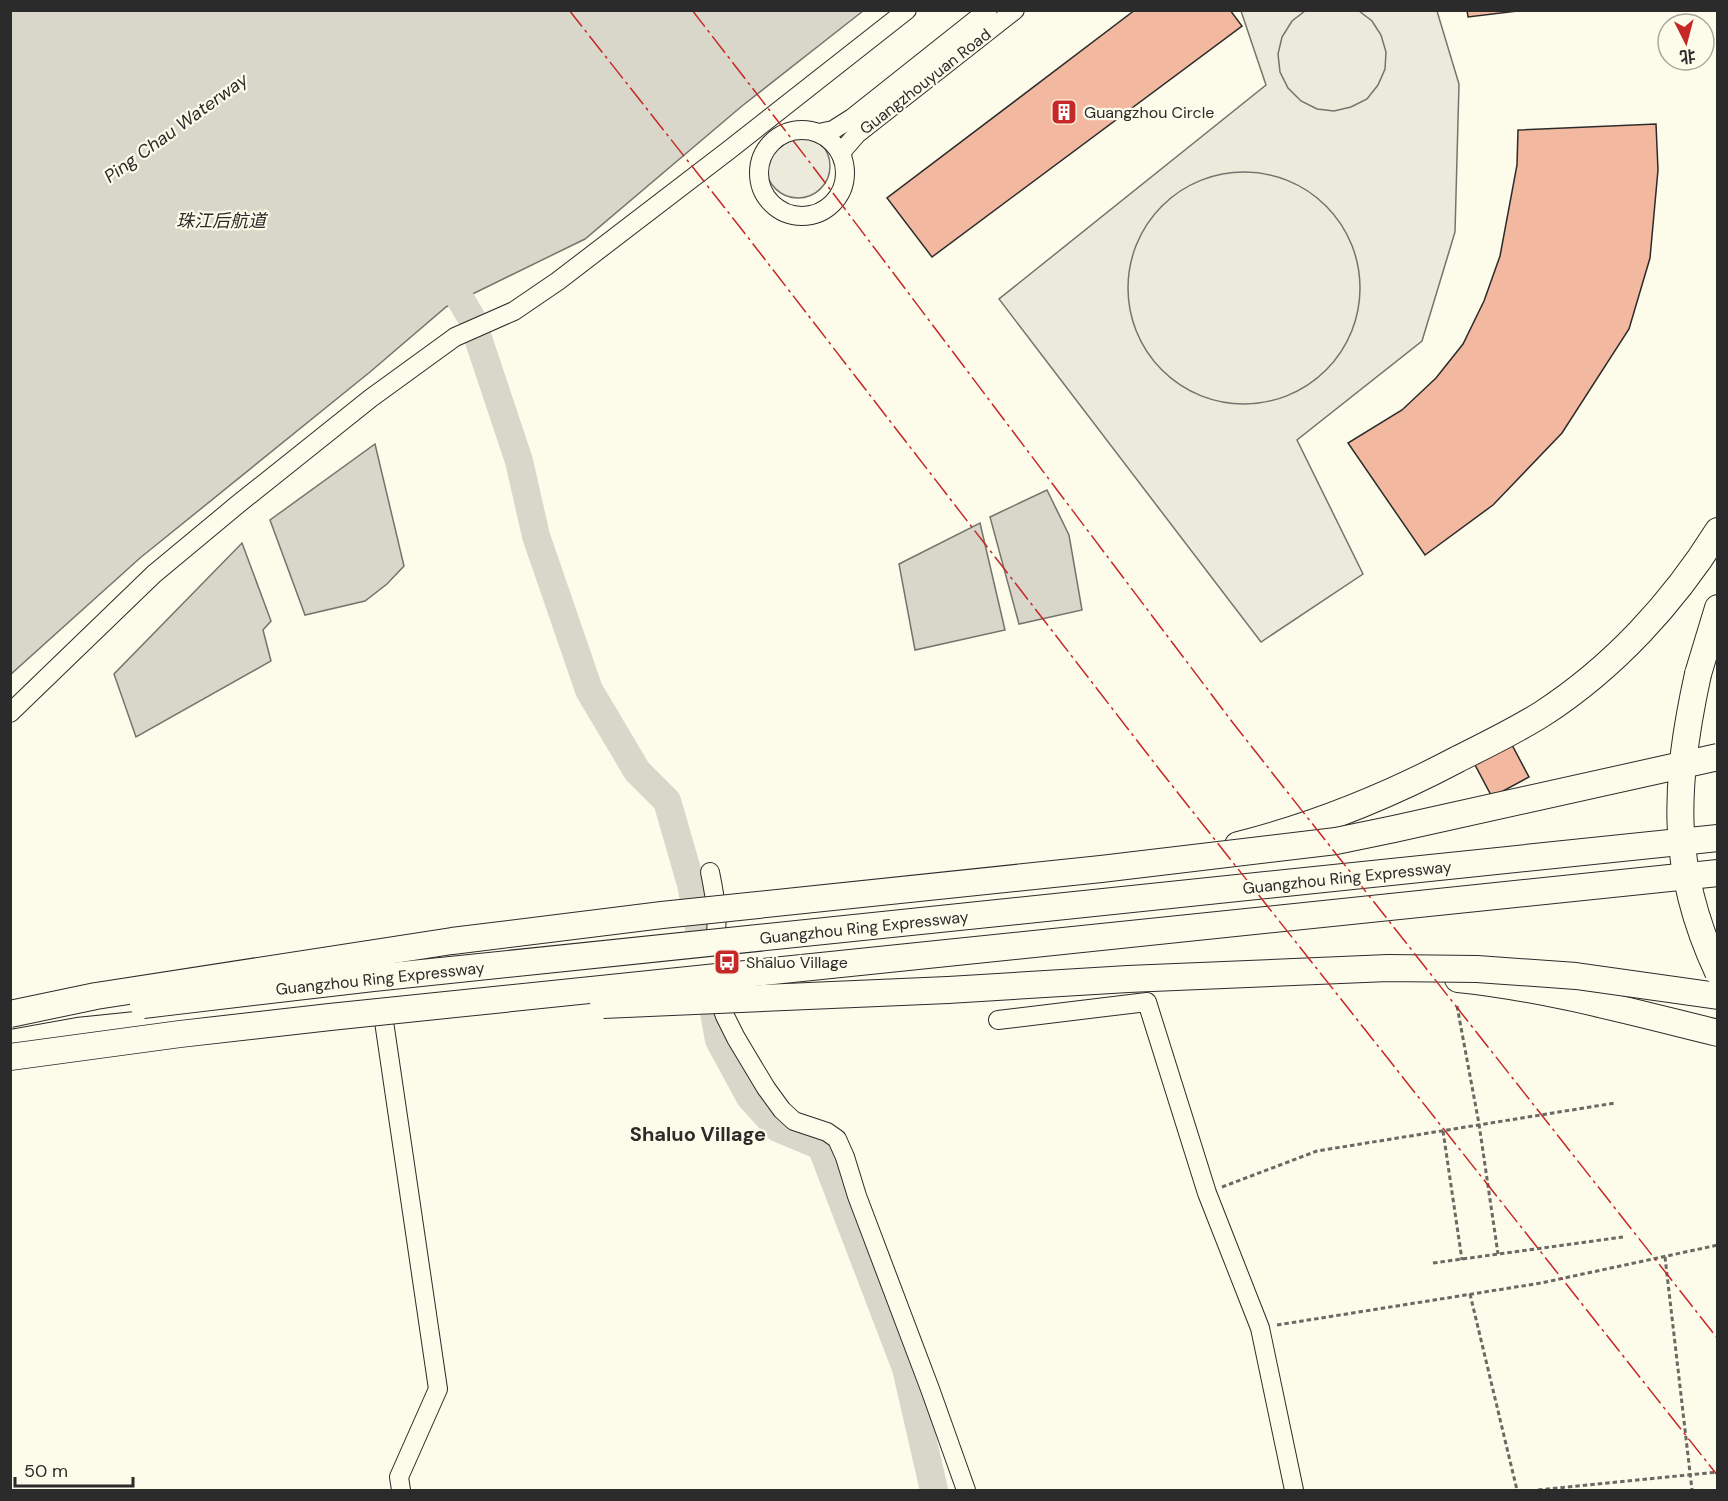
<svg xmlns="http://www.w3.org/2000/svg" width="1728" height="1501" viewBox="0 0 1728 1501" font-family="'DM Sans','Noto Sans SC',sans-serif">
<style>
.green{fill:#ecebdb;stroke:#74746e;stroke-width:1.5}
.parking{fill:#eceadb;stroke:#74746e;stroke-width:1.5}
.water{fill:#d8d7c9;stroke:#74746e;stroke-width:1.5}
.lines{fill:none;stroke-linecap:round;stroke-linejoin:round}
.river{stroke:#d8d7c9;stroke-width:28}
.building{fill:#f2b8a0;stroke:#2b2b2b;stroke-width:1.5}
.minor-casing{stroke:#2b2b2b;stroke-width:20}
.highway-casing{stroke:#2b2b2b;stroke-width:28}
.path{stroke:#6a6964;stroke-width:3;stroke-dasharray:4.5 3;stroke-linecap:butt}
.minor{stroke:#fdfbea;stroke-width:18}
.highway{stroke:#fdfbea;stroke-width:26}
.highway-bridge-casing{stroke:#2b2b2b;stroke-width:28;stroke-linecap:butt}
.highway-bridge{stroke:#fdfbea;stroke-width:26}
.power{stroke:#c62828;stroke-width:1.5;stroke-dasharray:21 4.5 3 4.5;stroke-linecap:butt}
.labels{text-anchor:middle;stroke-width:4.5;stroke-linejoin:round;paint-order:stroke}
.street-label{font-size:16px;fill:#2b2b2b;stroke:#fdfbea}
.poi-label{font-size:16px;fill:#2b2b2b;stroke:#fdfbea;text-anchor:start}
.water-label{font-size:18px;font-style:italic;fill:#2b2b2b;stroke:#fdfbea}
.quarter-label{font-size:20px;font-weight:bold;fill:#2b2b2b;stroke:#fdfbea}
</style>
<rect width="100%" height="100%" fill="#fdfbea"/>
<g class="green">
<polygon points="1241,11 1437,11 1459,84 1455,232 1422,341 1297,440 1363,574 1261,642 999,299 1266,85"/>
<circle cx="798" cy="166" r="32"/>
</g>
<g class="parking">
<polygon points="1305,11 1359,11 1372,21 1381,35 1386,52 1385,69 1378,85 1367,99 1351,107 1334,111 1317,109 1301,101 1288,88 1280,72 1278,54 1282,37 1292,21"/>
<circle cx="1244" cy="288" r="116"/>
</g>
<g class="water">
<polygon points="11,10 863,10 863,11 742,106 585,239 446,307 370,372 140,558 11,674"/>
<polygon points="375,444 404,566 387,584 365,601 305,615 270,520"/>
<polygon points="1047,490 1069,535 1082,610 1019,624 990,517"/>
<polygon points="980,523 1005,630 915,650 899,564"/>
<polygon points="242,543 271,621 263,630 271,661 136,737 114,674"/>
</g>
<g class="lines">
<polyline class="river" points="441,267 471,317 519,461 536,536 589,690 637,771 667,801 691,884 719,1040 750,1097 778,1128 821,1146 906,1368 934,1490"/>
</g>
<g class="building">
<polygon points="1135,10 1230,10 1242,26 932,257 887,198"/>
<polygon points="1467,10 1527,10 1468,17"/>
<polygon points="1656,124 1658,170 1650,258 1629,329 1562,433 1493,505 1425,555 1348,443 1402,410 1436,378 1463,344 1484,301 1500,256 1517,165 1518,130"/>
<polygon points="1502,726 1529,777 1492,797 1465,746"/>
</g>
<g class="lines">
<g class="minor-casing">
<g id="minor">
<circle cx="802" cy="173" r="43"/>
<polyline points="819,133 833,130 852,118 988,10"/>
<polyline points="842,157 843,150 857,134 1015,10"/>
<polyline points="10,713 154,574 237,505 371,398 455,337 514,311 558,281 729,150 907,10"/>
<path d="M 710,872 C 716,901 719,922 714,952"/>
<polyline points="716,991 725,1016 736,1038 766,1088 782,1110 794,1121 827,1132 837,1139 845,1157 857,1196 930,1389 966,1490"/>
<polyline points="381,1001 438,1389 399,1477 401,1490"/>
<polyline points="998,1020 1147,1002 1207,1193 1260,1328 1294,1490"/>
<polyline points="10,1039 77,1027 1199,912 1499,874 1654,860 1718,851"/>
</g>
</g>
<g class="highway-casing">
<g id="highway">
<polyline points="1698,674 1718,608"/>
<path d="M 1238,845 C 1314,826 1388,796 1458,759 C 1486,745 1515,731 1542,714 C 1613,668 1673,603 1718,531"/>
<path d="M 1458,979 C 1546,988 1632,1012 1718,1033"/>
</g>
</g>
<g class="path">
<polyline points="1457,1006 1479,1124 1498,1254"/>
<polyline points="1443,1131 1462,1260"/>
<polyline points="1222,1187 1317,1151 1615,1103"/>
<polyline points="1665,1257 1692,1490"/>
<polyline points="1433,1263 1623,1237"/>
<polyline points="1470,1294 1517,1490"/>
<polyline points="1277,1325 1541,1283 1718,1245"/>
<polyline points="1538,1490 1718,1472"/>
</g>
<use href="#minor" class="minor"/>
<use href="#highway" class="highway"/>
<g class="highway-bridge-casing">
<g id="highway-bridge">
<path d="M 1698,674 C 1674,784 1669,867 1718,972"/>
<polyline points="143,1005 373,978 1718,838"/>
<polyline points="603,1005 948,990 1128,979 1388,968 1477,969 1576,976 1718,996"/>
<polyline points="10,1014 96,996 452,941 662,915 1101,869 1336,841 1394,829 1718,757"/>
<polyline points="10,1057 180,1034 330,1017 1718,873"/>
</g>
</g>
<use href="#highway-bridge" class="highway-bridge"/>
<g class="power">
<polyline points="569,10 743,231 1159,769 1718,1476"/>
<polyline points="692,10 808,160 1233,723 1718,1339"/>
</g>
</g>
<defs>
<g id="building-square" transform="scale(1.35)"><rect x="-9" y="-9" width="18" height="18" rx="4" fill="#c62828" stroke="#fdfbea"/><path d="M-4-6H4V6H1V3H-1V6H-4ZM-2.5-4.3h1.7v1.8h-1.7ZM.8-4.3h1.7v1.8H.8ZM-2.5-1h1.7V.8h-1.7ZM.8-1h1.7V.8H.8Z" fill="#fff"/></g>
<g id="bus-square" transform="scale(1.35)"><rect x="-9" y="-9" width="18" height="18" rx="4" fill="#c62828" stroke="#fdfbea"/><path d="M-5-6H5V4H4V6H2V4H-2V6H-4V4H-5ZM-3.5-4V0h7V-4ZM-3.5 1.2v1.5H-2V1.2ZM2 1.2v1.5H3.5V1.2Z" fill="#fff"/></g>
</defs>
<g fill-rule="evenodd">
<use href="#building-square" x="1064" y="112"/>
<use href="#bus-square" x="727" y="962"/>
</g>
<g class="labels">
<g class="street-label">
<text transform="translate(925 81) rotate(-38)" y="6">Guangzhouyuan Road</text>
<text transform="translate(1347 877) rotate(-6)" y="6">Guangzhou Ring Expressway</text>
<text transform="translate(864 927) rotate(-6)" y="6">Guangzhou Ring Expressway</text>
<text transform="translate(380 978) rotate(-6)" y="6">Guangzhou Ring Expressway</text>
</g>
<g class="poi-label">
<text x="1084" y="118">Guangzhou Circle</text>
<text x="746" y="968">Shaluo Village</text>
</g>
<g class="water-label">
<text transform="translate(176 128) rotate(-36)" y="6">Ping Chau Waterway</text>
<text x="221" y="227">珠江后航道</text>
</g>
<g class="quarter-label">
<text x="698" y="1141">Shaluo Village</text>
</g>
</g>
<rect width="1728" height="1501" fill="none" stroke="#2b2b2b" stroke-width="24"/>
<g transform="translate(1686 42) rotate(174)"><circle r="28" fill="#fdfbea" stroke="#a9a89e" stroke-width="1.5"/>
<path d="M0-4.5L10 22L0 15L-10 22Z" fill="#c62828"/>
<text y="-9" font-size="16" font-weight="bold" text-anchor="middle" fill="#2b2b2b">北</text>
</g>
<path d="M15 1477v9h118v-9" fill="none" stroke="#2b2b2b" stroke-width="3"/>
<text x="24" y="1477" font-size="18" fill="#2b2b2b" stroke="#fdfbea" stroke-width="4.5" paint-order="stroke">50 m</text>
</svg>
